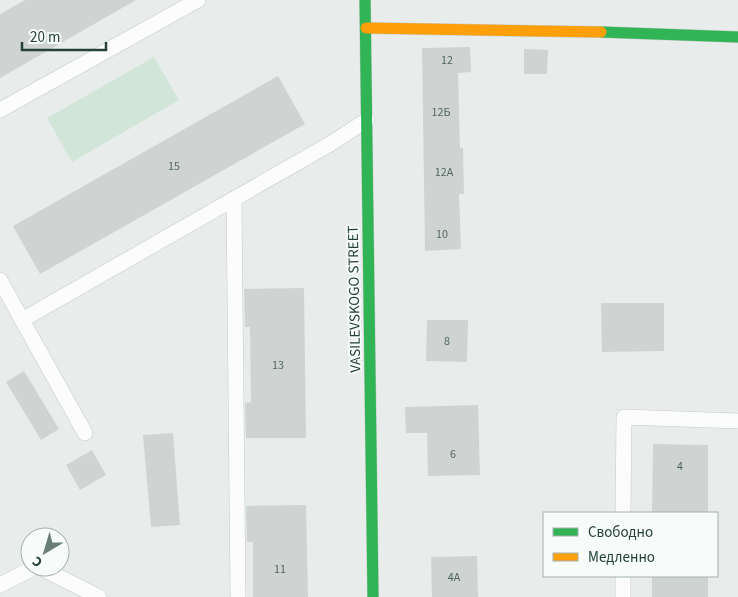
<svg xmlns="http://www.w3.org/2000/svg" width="738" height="597" viewBox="0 0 738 597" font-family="'Source Sans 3',sans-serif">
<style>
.green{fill:#d1e6d8}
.building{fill:#cfd4d2}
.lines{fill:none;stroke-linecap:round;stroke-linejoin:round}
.lane-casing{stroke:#c5cac8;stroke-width:16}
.fast-casing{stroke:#c3cbc8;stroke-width:12}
.slow-casing{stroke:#c3cbc8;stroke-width:12}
.lane{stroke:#fcfcfc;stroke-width:15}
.fast{stroke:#30b455;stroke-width:11}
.slow{stroke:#ff9f0a;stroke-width:11}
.labels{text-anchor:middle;stroke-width:4;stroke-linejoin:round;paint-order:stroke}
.number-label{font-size:12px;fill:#506761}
.street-label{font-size:15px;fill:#24423a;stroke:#f7fbf9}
</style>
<rect width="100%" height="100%" fill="#e8edeb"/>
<polygon class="green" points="154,57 179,100 72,162 47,118"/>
<g class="building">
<polygon points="25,0 136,0 0,78 0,14"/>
<polygon points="470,47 471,72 458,73 460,148 463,148 464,194 459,194 461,249 425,251 422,48"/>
<polygon points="524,49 548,50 547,74 524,74"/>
<polygon points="278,76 305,124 40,274 13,226"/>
<polygon points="304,288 306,438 246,438 245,403 251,402 250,327 245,327 244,289"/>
<polygon points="601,303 664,303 664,351 602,352"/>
<polygon points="427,320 468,320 467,362 426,361"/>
<polygon points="24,371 59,429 41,440 6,382"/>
<polygon points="478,405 480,475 428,476 427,433 406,433 405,407"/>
<polygon points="173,433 180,525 151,527 143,435"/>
<polygon points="653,444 708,445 708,513 652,513"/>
<polygon points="92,450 106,475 80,490 66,465"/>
<polygon points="306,505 308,597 253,597 253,542 247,542 246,506"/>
<polygon points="477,556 478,597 432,597 431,557"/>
<rect x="652" y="576" width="56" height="21"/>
</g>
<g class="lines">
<g class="lane-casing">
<g id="lane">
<polyline points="0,110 198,0"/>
<polyline points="234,199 238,597"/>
<polyline points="0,280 22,320 330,144 367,120"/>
<polyline points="22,320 85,433"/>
<polyline points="623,513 624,417 738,421"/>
<polyline points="39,567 99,597"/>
<polyline points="0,585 35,567"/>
<polyline points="623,597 623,576"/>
</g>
</g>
<g class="fast-casing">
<g id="fast">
<polyline points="365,0 373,597"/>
<polyline points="601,32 738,37"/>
</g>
</g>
<g class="slow-casing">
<polyline id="slow" points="366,28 601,32"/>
</g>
<use href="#lane" class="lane"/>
<use href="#fast" class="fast"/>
<use href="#slow" class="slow"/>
</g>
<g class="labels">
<g class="number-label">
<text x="447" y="64">12</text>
<text x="441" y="116">12Б</text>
<text x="174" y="170">15</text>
<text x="444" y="176">12А</text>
<text x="442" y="238">10</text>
<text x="447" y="345">8</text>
<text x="278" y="369">13</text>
<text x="453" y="458">6</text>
<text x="680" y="470">4</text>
<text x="280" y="573">11</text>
<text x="454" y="581">4А</text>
</g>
<g class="street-label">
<text transform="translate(354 299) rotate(-91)" y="5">VASILEVSKOGO STREET</text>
</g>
</g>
<rect x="543" y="512" width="175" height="65" fill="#f7fbf9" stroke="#a3b1ad"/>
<rect x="553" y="528" width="25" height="8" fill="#30b455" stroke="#a3b1ad"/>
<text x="588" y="537" font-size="15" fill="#24423a">Свободно</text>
<rect x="553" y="553" width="25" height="8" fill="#ff9f0a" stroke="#a3b1ad"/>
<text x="588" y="562" font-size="15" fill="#24423a">Медленно</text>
<g transform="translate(45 552) rotate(218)"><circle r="24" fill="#f7fbf9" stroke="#a3b1ad"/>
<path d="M0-4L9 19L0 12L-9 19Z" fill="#697e78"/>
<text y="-8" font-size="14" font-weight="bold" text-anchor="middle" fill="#24423a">С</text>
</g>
<path d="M22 42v8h84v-8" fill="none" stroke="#24423a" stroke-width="2.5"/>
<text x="30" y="42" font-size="15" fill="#24423a" stroke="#f7fbf9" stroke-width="4" paint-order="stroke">20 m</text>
</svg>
